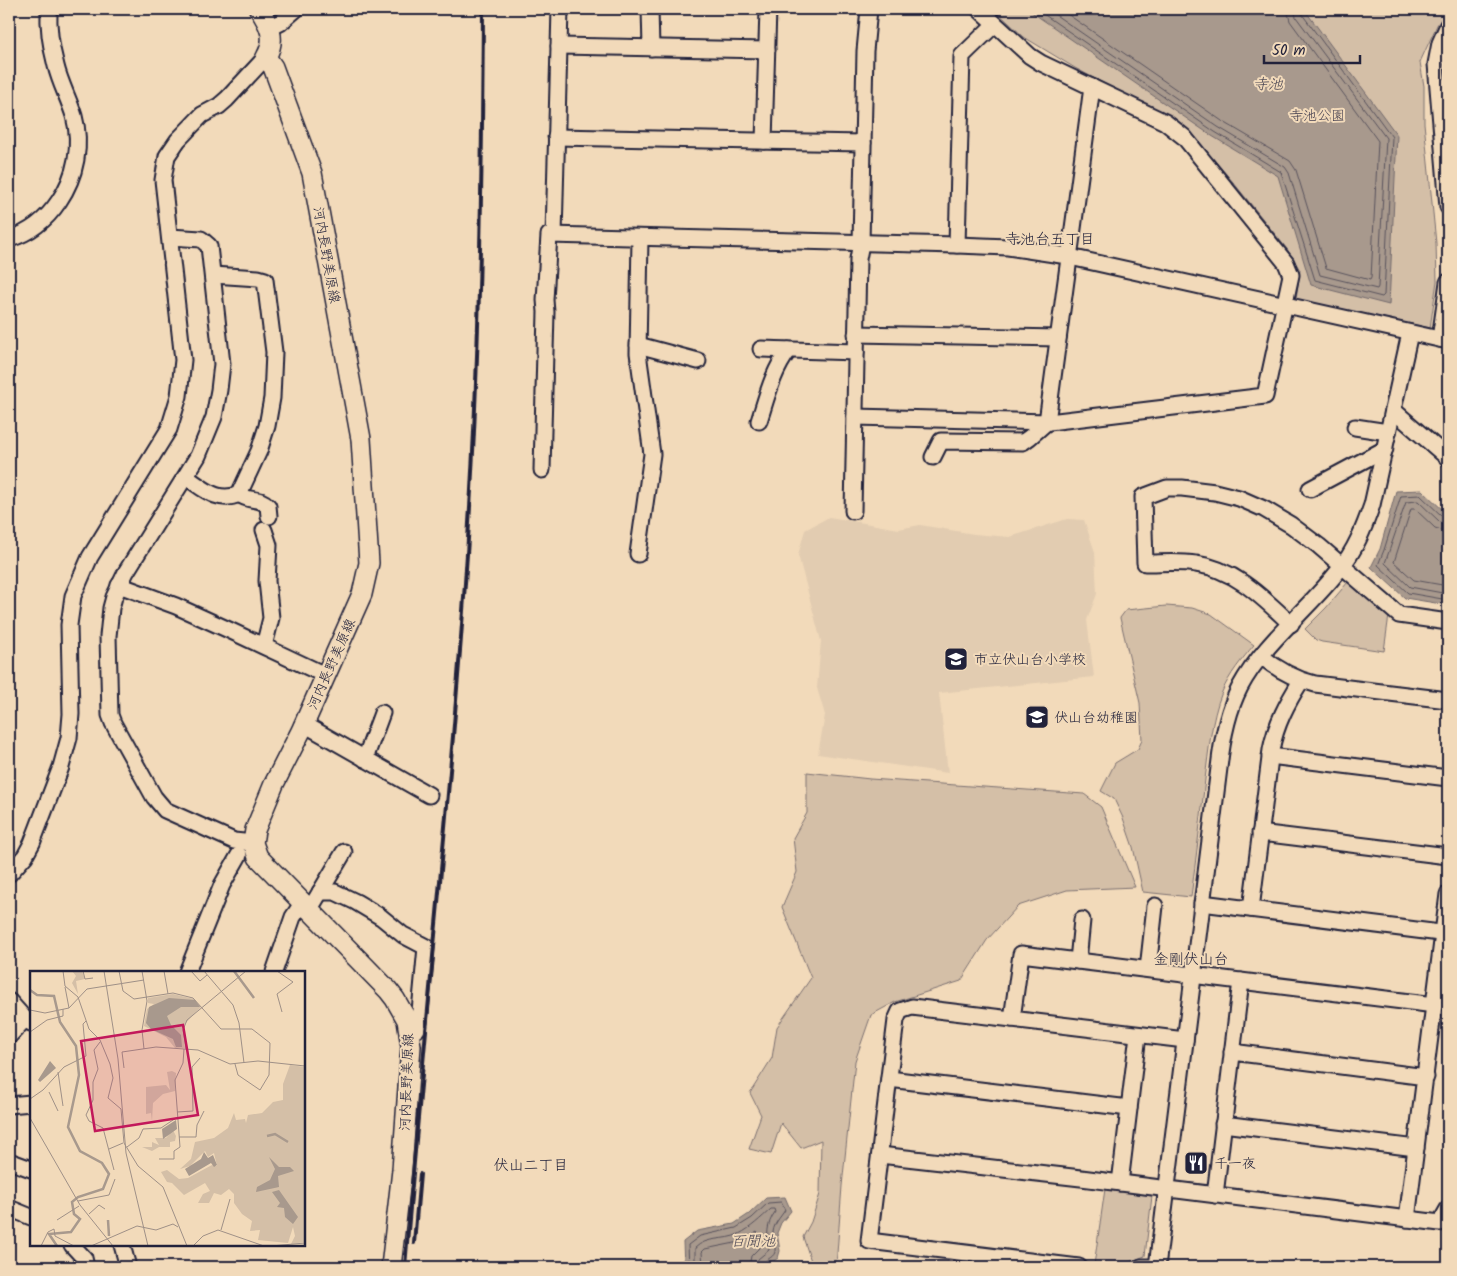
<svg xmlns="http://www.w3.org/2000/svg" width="1457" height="1276" viewBox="0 0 1457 1276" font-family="Kalam,'Klee One',sans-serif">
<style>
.built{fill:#e2ccb1}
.green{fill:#d4bfa7;stroke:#7b7071}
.water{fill:#a8998d;stroke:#72696c}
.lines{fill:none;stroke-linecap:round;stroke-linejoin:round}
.shore{stroke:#58525c;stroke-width:1}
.minor-casing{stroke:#22223b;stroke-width:19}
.major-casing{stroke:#22223b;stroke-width:22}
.minor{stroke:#f2daba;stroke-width:15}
.major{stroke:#f2daba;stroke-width:19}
.rail{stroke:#22223b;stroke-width:4}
.labels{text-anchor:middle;stroke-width:4;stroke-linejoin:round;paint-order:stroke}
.park-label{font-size:14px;fill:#464151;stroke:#f2daba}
.street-label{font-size:14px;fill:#22223b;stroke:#f2daba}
.poi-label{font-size:14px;fill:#22223b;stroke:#f2daba;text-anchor:start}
.water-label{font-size:15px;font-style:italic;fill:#4a4654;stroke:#f2daba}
.neighbourhood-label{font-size:15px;fill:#22223b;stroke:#f2daba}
.inset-river{fill:none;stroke:#a8998d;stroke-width:2.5}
.inset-road{fill:none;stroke:#9f9087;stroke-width:1}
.view{fill:#c2185b;fill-opacity:0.15;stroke:#c2185b;stroke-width:2.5}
.inset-edge{fill:none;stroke:#22223b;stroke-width:2.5}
</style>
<rect width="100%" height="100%" fill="#f2daba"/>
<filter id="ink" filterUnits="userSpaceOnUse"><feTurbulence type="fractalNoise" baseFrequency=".02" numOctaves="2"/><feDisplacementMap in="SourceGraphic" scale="10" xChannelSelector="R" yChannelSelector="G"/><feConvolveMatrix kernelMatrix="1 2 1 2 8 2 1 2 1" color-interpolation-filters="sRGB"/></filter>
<g filter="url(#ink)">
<polygon class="built" points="829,517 899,529 920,525 974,534 1010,537 1067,519 1084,520 1095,552 1097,594 1087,620 1094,677 939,693 948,773 818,754 825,715 817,688 821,641 798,555 805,530"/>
<g class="green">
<polygon points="994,9 1448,9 1437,25 1420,62 1424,86 1424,123 1436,243 1437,281 1430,328 1296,299 1300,270 1287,249 1233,182 1186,127 1075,68 1024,37"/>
<polygon points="1348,582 1389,615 1384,651 1322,642 1316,640 1305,629 1326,608"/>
<path d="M 1166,606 L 1192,608 L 1211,614 L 1254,645 C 1242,659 1229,675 1222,692 C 1211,720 1209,750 1205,779 C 1201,818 1196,858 1191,897 L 1143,892 L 1133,847 L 1123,818 L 1114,799 L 1101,791 L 1115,763 L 1138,749 L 1142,740 L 1140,703 L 1120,618 L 1126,610 Z"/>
<polygon points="807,772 870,779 1084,794 1101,807 1135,887 1067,890 1018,906 987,940 961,981 895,1002 871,1015 855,1061 842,1186 836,1267 812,1264 803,1237 811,1222 820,1194 821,1140 801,1148 781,1123 771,1154 749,1149 761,1115 750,1093 772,1058 777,1027 811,978 782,907 797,872 793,838 807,813"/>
<polygon points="1105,1189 1152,1196 1145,1256 1115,1267 1097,1267 1094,1265"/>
</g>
<g class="water">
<polygon points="1027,9 1304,9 1397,135 1389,305 1311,285 1278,176 1212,136"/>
<polygon points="1422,490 1448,515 1448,605 1405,598 1371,567 1380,549 1396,491"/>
<polygon points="785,1197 791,1211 781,1223 777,1233 780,1251 778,1258 765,1267 684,1267 683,1242 697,1231 734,1224 749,1214 766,1198"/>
</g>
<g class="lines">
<g class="shore">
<polyline points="1036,9 1215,132 1281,172 1315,280 1382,297 1384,295 1392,137 1302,14 1300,9"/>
<polyline points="1047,9 1218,127 1285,167 1289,173 1320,275 1377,289 1378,287 1386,138 1296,17 1294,9"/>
<polyline points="1060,9 1222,121 1290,161 1296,170 1326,268 1370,280 1371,278 1378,141 1290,21 1287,9"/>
<polyline points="1448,518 1443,517 1420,495 1401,496 1384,550 1378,565 1408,593 1448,600"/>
<polyline points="1448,524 1440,522 1418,501 1406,502 1385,563 1410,587 1448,594"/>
<polyline points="1448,532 1435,528 1415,509 1411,509 1394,562 1414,580 1448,586"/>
<path d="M 689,1267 L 688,1245 L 700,1236 L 736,1228 L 752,1218 L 768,1203 L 781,1202 L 785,1210 C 780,1218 772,1225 773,1236 C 773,1241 776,1247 775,1252 C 773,1259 763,1259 762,1267"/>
<path d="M 695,1267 L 695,1248 C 707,1236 724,1241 739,1234 C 751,1228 761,1218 771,1209 L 774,1209 L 775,1212 C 766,1225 767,1235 769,1250 L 758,1259 L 756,1267"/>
<polyline points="703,1267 702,1252 705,1249 740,1242 757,1232 759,1234 760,1247 751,1256 749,1267"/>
</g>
<g class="minor-casing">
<g id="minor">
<polyline points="650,9 651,48"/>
<polyline points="1448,25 1440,43 1436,64 1448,207"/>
<polyline points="270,28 280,23 296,9"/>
<polyline points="559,46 767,50"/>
<polyline points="556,137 863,143"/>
<polyline points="764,141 768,9"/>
<polyline points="554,235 560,9"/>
<polyline points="170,237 201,239 209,246 222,364 219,390 214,417 198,456 126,572 114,597 111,608 108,636 110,715 113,723 154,797 165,810 234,841 253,843"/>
<path d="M 9,239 C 30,233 47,219 59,201 C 76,176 82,145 74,116 C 69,99 60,83 56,66 C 51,47 48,28 49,9"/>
<polyline points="957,245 962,56 995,24"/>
<polyline points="856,334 1058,338"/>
<polyline points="1440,339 1448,282"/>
<polyline points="638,345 698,361"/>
<polyline points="761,349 856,352"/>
<polyline points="1393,410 1448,458"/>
<polyline points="855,417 1049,422 1265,396 1291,275 1286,263 1184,137 1165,122 1041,63 1030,56 979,9"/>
<path d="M 759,421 C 767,396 773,371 789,350"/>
<polyline points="1355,427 1388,432"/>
<polyline points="933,457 941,441 1023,442 1030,437 1047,422 1092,87"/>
<polyline points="542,470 546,312 545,300 549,235 957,245 1008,247 1061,255 1448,341"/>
<path d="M 186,477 C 203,488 218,504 239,494 L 259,451 L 267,426 L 272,398 L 274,352 L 265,280 L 258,278 L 213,275"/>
<polyline points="1310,489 1385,449"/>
<path d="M 239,494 C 250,503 259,496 268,506 L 269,516"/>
<polyline points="853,511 858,259 861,243 865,51 869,9"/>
<polyline points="638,554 652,454 638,353 640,238"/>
<polyline points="119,585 176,606 229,630 325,675"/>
<path d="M 1291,624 C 1263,598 1235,569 1196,564 C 1179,561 1162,563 1145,563 L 1143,497 L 1167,488 L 1182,488 L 1215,492 L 1239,498 L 1264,509 L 1291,525 L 1319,546 L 1399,615 L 1448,622"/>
<polyline points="264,646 271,618 267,581 269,545 264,530"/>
<path d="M 1261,656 C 1278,670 1294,679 1315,684 L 1448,700"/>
<polyline points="304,724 429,795"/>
<polyline points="1270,756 1448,778"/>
<polyline points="365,759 382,713"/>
<polyline points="1260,833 1448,856"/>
<polyline points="9,874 25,856 32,843 61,767 69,738 71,714 69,625 73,596 90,557 169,429 179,396 183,360 163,180 167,156 178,140 202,115 219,106 227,99 266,57"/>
<polyline points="320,892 335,892 356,902 381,917 403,935 426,947 419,1022 417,1029 410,1034"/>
<polyline points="1202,903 1448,934"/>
<polyline points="310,909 344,852"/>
<path d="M 1251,909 L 1271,750 C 1276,724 1287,703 1301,681"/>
<polyline points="1078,961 1082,920"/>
<polyline points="1148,969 1155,906"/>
<polyline points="187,972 222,885 239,855"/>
<polyline points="274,972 293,917 303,902"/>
<polyline points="9,1001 25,1019 31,1023"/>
<polyline points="1012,1019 1021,954 1435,1005"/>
<polyline points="9,1036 25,1019"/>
<polyline points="1232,1052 1426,1077"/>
<polyline points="889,1079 1129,1108"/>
<polyline points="9,1105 31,1103"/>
<polyline points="1223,1124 1416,1148"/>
<polyline points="880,1155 1081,1178 1440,1223 1448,1209"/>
<polyline points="9,1161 31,1169"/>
<polyline points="1120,1183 1138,1035"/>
<polyline points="1215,1195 1241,981"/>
<polyline points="9,1208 31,1217"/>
<polyline points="1407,1219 1448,894"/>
<polyline points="72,1245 84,1258 86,1267"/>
<polyline points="122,1245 128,1267"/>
<polyline points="1079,1267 869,1241 896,1020 900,1011 912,1007 1185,1040"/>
<polyline points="1141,1267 1157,1267"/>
<path d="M 1157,1267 L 1219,768 C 1222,740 1227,712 1240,687 C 1264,642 1308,610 1339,570 C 1355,551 1364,528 1372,505 L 1410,333"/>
</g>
</g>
<g class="major-casing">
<path id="major" d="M 259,9 C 269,24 277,39 266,57 L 273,67 L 312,173 L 361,439 L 369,563 L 362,594 L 301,731 L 274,784 L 255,830 L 253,843 L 258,857 L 388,990 L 395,999 L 407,1020 L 411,1046 L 402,1170 L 391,1267"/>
</g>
<use href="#minor" class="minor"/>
<use href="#major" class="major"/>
<g class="rail">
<polyline points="414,1243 420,1174"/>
<path d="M 405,1267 C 426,1008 456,750 471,490 C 480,330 482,169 483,9"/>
</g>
</g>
</g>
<defs>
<g id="school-square" transform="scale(1.25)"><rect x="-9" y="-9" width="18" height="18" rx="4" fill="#22223b" stroke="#f2daba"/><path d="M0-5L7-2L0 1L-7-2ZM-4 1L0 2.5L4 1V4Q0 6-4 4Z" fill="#fff"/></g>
<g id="restaurant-square" transform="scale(1.25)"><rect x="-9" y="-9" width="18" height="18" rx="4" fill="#22223b" stroke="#f2daba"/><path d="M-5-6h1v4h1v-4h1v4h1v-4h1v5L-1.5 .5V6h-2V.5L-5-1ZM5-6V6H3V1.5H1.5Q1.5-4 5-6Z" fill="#fff"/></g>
</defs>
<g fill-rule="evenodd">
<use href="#school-square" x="956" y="659"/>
<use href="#school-square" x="1037" y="717"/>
<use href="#restaurant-square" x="1196" y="1163"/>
</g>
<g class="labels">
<g class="park-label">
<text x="1317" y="120">寺池公園</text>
</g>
<g class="street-label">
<text transform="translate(327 255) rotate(80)" y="5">河内長野美原線</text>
<text transform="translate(331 664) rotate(-66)" y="5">河内長野美原線</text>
<text transform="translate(406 1082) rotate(-88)" y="5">河内長野美原線</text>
</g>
<g class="poi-label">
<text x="974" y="664">市立伏山台小学校</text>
<text x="1054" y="722">伏山台幼稚園</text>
<text x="1214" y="1168">千一夜</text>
</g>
<g class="water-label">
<text x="1268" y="89">寺池</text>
<text x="753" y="1246">百聞池</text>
</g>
<g class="neighbourhood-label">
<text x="1050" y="244">寺池台五丁目</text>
<text x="1191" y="964">金剛伏山台</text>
<text x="531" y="1170">伏山二丁目</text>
</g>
</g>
<g transform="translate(30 971)">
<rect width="275" height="275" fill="#f2daba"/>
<path d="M 42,0 L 52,0 L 55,8 L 46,10 L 48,23 L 42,12 L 46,5 ZM 143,23 L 164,28 L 171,36 L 152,56 L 155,77 L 145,77 L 136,66 L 114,55 L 117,38 L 124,33 L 118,32 L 118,27 ZM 260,94 L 275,96 L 275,271 L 261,273 L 265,265 L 263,256 L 258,272 L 228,269 L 230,259 L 220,260 L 222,250 L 212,243 L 204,232 L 204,223 L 199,218 L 191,224 L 184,222 L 179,232 L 168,232 L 173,223 L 180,220 L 175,212 L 154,224 L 142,212 L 137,211 L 131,201 L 137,199 L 149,208 L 158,207 L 182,194 L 187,195 L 184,182 L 178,186 L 175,180 L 160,195 L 150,198 L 161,188 L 165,171 L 184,167 L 198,157 L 204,142 L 206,149 L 215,148 L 216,152 L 218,144 L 232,142 L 243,131 L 253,129 L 253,113 ZM 142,100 L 146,102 L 145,120 L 133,123 L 123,132 L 122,150 L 121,142 L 116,143 L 116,116 L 136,114 L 140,119 L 137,101 ZM 143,159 L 146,165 L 145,170 L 140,171 L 140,176 L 129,176 L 122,180 L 112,176 L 122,176 L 122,171 L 129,174 L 125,167 L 136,167 Z" fill="#d4bfa7"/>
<path d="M 139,27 L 165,29 L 170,36 L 151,36 L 137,45 L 141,54 L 151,64 L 152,76 L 146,76 L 143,68 L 121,58 L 116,52 L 119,36 ZM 20,90 L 26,97 L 10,111 L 8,109 ZM 146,149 L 147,158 L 133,168 L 132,158 ZM 174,181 L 178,187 L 183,184 L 187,194 L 184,196 L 181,192 L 159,205 L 155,198 L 171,188 ZM 239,186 L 249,196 L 260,196 L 264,200 L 248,205 L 249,216 L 226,221 L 227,216 L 240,209 L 245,198 ZM 249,219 L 268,246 L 263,253 L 255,246 L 254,237 L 247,236 L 250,232 L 242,221 Z" fill="#a8998d"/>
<path class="inset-river" d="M 204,0 L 224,27M 0,19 L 7,24 L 24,25 L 30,51 L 46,75 L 49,104 L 38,156 L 50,180 L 72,192 L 79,203 L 73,218 L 48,226 L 42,231 L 44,243 L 50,248 L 41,261 L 19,263 L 27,275M 237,165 L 245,163 L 258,171M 78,249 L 79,265"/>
<path class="inset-road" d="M 33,0 L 35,15 L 48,26 L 59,58 L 70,69 L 80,93 L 83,107 L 78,127 L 91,138 L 94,172 L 108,195 L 133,216 L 157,275M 53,0 L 55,8 L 63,7M 74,0 L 88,88 L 96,182 L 118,275M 89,0 L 93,20 L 104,28 L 143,22 L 163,27 L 191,58 L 222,58 L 240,72 L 239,104 L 230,119 L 208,104 L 205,93M 112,0 L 117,30 L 112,59 L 114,78M 134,0 L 138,23M 161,0 L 170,10 L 177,4M 174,0 L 203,34 L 209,52 L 214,92M 247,0 L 263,11M 35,16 L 39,37M 0,39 L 15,42 L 39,37 L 57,18 L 114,9M 252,41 L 247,23 L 263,11M 0,61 L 17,49 L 33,45 L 33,38M 70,71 L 64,79 L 68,98 L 63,111 L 63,129 L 56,144 L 59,150 L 73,157 L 84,199M 156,78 L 153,59 L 157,49 L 216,0M 94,97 L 92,81 L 126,76 L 168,79 L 200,93 L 228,90 L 275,95M 28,101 L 33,135M 19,121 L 28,140M 0,128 L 13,119 L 34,96 L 56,85 L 53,53 L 56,50M 147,141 L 163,140 L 162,96 L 170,87M 0,147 L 50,234 L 83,275M 149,166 L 166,166 L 167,154 L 174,140M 97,176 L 109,167 L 113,158 L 131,157 L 146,147M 79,178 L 93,172M 129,188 L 144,188 L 144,180 L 150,176 L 145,109 L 153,92 L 154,78M 48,230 L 79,224 L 85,208M 59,243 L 69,234 L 75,238M 27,249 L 49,235M 191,259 L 200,228M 11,275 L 18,261 L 24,258 L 25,265 L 44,275M 61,275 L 107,255 L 126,259 L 143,253 L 148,256M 163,275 L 173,265 L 188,259 L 234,275M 241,275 L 275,272"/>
<path class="view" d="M 153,54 L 168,144 L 65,160 L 51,70 Z"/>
<rect width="275" height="275" class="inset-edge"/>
</g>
<rect width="1457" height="1276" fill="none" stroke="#f2daba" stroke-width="30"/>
<rect x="15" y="15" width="1427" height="1246" fill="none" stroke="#22223b" stroke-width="2" filter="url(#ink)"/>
<path d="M1264 55v8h96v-8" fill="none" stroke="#22223b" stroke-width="2.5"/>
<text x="1272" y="55" font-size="15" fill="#22223b" stroke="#f2daba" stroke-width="4" paint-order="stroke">50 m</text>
</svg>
